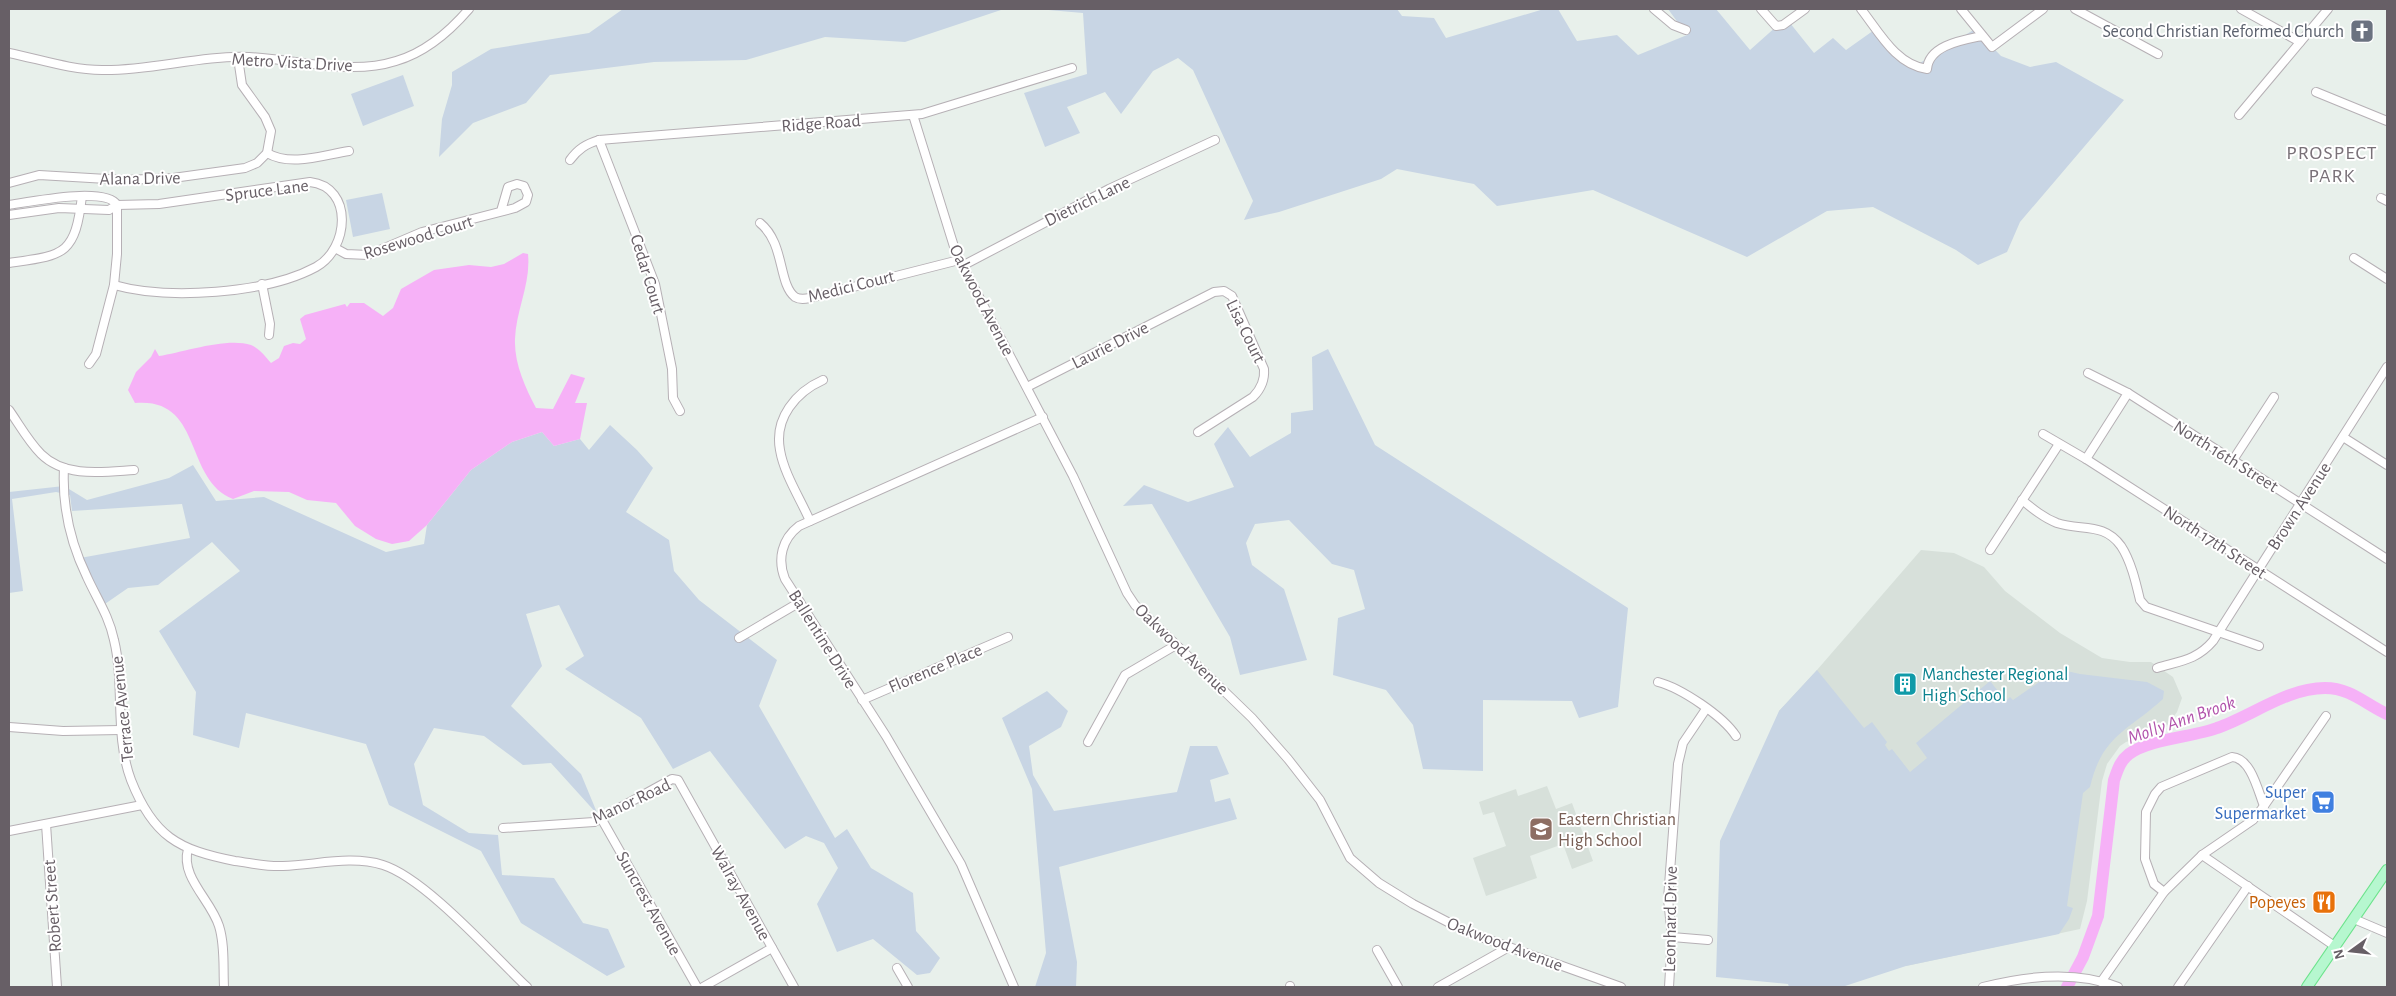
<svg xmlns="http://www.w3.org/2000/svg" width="2396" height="996" viewBox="0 0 2396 996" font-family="'Alegreya Sans',sans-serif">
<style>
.education{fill:#d7e0da}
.green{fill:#c8d5e4}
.water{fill:#f6b1f7}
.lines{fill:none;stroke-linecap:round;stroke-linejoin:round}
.river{stroke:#f6b1f7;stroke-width:12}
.minor-casing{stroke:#b6b0b5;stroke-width:10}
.major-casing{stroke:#6de48d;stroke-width:12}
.minor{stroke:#fff;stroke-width:8}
.major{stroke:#b6f7cf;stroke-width:10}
.labels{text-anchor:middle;stroke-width:4;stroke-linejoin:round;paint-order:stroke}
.worship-label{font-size:18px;fill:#5b616d;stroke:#fff;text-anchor:end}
.street-label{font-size:18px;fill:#675f66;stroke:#fff}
.culture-label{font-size:18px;fill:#0d838f;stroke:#fff;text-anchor:start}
.shop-label{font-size:18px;fill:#366cbe;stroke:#fff;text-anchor:end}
.education-label{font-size:18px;fill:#785e54;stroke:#fff;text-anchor:start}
.food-label{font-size:18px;fill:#c56008;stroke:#fff;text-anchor:end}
.water-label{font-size:19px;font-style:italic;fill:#b152ab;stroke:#fff}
.quarter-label{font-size:20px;letter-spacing:1px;fill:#797178;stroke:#fff}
</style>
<rect width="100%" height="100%" fill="#e8f0eb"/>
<g class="education">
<polygon points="1921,550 1954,553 1984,567 2005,591 2060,633 2102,658 2130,662 2151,662 2173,677 2182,698 2177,712 2164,730 2126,742 2120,746 2107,764 2102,781 2087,901 2080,929 1906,966 1779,711 1817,670"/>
<polygon points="1547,786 1556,809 1572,803 1593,861 1572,869 1563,844 1530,856 1537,878 1486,896 1473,858 1506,846 1494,812 1483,815 1479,802 1516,789 1518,796"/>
</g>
<g class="green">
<polygon points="623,9 1004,9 905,42 825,37 746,60 654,62 550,75 526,103 473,123 439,157 442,119 452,85 452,72 491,49 589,33"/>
<polygon points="1037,9 1397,9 1402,16 1434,18 1446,38 1544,9 1558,9 1577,41 1617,35 1638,55 1687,35 1668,9 1716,9 1750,50 1786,18 1814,53 1833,38 1846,50 1877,28 1915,66 1975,29 2001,56 2030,67 2056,62 2124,100 2020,222 2007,252 1978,265 1956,250 1873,207 1827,211 1747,257 1593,190 1497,206 1474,184 1397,169 1381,179 1279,212 1244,220 1253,201 1193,70 1178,58 1153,71 1121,114 1105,92 1067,107 1080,133 1045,147 1024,93 1087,74 1083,13"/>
<polygon points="403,75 414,106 363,126 351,94"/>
<polygon points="382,193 390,229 353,237 346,200"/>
<polygon points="1328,349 1375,445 1628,608 1618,707 1579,718 1572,701 1483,700 1483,771 1423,769 1413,725 1386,690 1333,675 1338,618 1365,609 1354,570 1332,564 1289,520 1255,524 1246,543 1252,565 1284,589 1307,660 1240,675 1230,637 1152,504 1123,506 1144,485 1188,502 1234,487 1214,444 1228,427 1250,457 1291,433 1291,413 1313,410 1312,357"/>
<polygon points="610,425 637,450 653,468 626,512 669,540 674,571 699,600 777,660 759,706 835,838 847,829 871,868 913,893 916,931 940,958 930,973 917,975 873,939 837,952 817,904 838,868 824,843 806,836 785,849 710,751 673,769 641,718 565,669 584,656 559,605 526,614 542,666 511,706 581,774 598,815 551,763 523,765 484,736 434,728 414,764 423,805 469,833 498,835 502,875 554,878 583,923 608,929 625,967 607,976 521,923 481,851 389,805 366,744 246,713 239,748 193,735 196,692 159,631 240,571 212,542 158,585 128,588 102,606 80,558 190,538 182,504 72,511 70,495 56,492 12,499 23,591 9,593 9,492 64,486 87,500 169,478 193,465 216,501 264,497 386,552 424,544 427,525 471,470 512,442 542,432 554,446 580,439 589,450"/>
<path d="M 2058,669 L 2080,674 L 2147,682 L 2164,691 L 2163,699 C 2128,731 2102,735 2090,787 L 2083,793 L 2067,906 L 2073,908 L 2069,919 L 2059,934 L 1906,966 L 1842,987 L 1789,987 L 1788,984 L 1716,977 L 1720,841 L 1779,711 L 1817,670 L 1864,728 L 1872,722 L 1887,742 L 1885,745 L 1889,751 L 1892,749 L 1910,772 L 1927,758 L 1916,743 L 1990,681 L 2006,701 L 2010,697 L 2013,700 Z"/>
<polygon points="1047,691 1068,711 1061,727 1029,746 1033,775 1054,811 1177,792 1190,746 1217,746 1229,774 1210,780 1215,802 1230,798 1237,819 1059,867 1077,962 1076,987 1035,987 1046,953 1032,789 1002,718"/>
</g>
<path class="water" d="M 523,253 L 528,254 C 531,284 516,310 515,339 C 514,363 525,387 536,408 L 553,409 L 571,374 L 585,378 L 575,403 L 587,403 L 580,439 L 554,446 L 542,432 L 512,442 L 471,470 L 427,525 L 409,541 L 392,544 L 376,539 L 355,526 L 336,503 L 307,500 L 289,492 L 254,491 L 233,499 C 183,479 204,397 135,403 L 128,390 L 136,372 L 151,357 L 155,349 L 159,356 C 184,352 227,337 251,345 C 260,349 265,356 271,363 L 279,358 L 284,346 L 293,343 L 300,344 L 306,339 L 300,319 L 305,315 L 345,304 L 347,307 L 350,303 L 364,303 L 383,316 L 393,308 L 401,289 L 434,270 L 469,265 L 491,267 L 504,264 Z"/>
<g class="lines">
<path class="river" d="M 2067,987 L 2083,957 L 2098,916 L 2114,780 C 2118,769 2120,761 2129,754 C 2149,739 2193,737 2217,728 C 2252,716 2287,688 2325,688 C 2351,688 2365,704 2387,714"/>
<g class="minor-casing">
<g id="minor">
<polyline points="1654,9 1673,25 1686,30"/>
<polyline points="1761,9 1776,26 1783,25 1805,9"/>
<path d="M 1861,9 C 1879,32 1896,65 1927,69 C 1929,45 1963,40 1982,36"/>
<polyline points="1961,9 1992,47 2043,9"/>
<polyline points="2075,9 2158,54"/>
<polyline points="2241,9 2300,42"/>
<path d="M 9,53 C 39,59 71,70 102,70 C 151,71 200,55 249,57 C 297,59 349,76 396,61 C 424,53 450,31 469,9"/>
<polyline points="2316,92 2387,121"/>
<polyline points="913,115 956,253 1073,476 1127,593 1135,605 1252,718 1288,759 1320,800 1350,858 1379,883 1413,904 1467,932 1621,987"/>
<polyline points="2239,115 2328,9"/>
<polyline points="599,140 655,284 672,369 673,398 680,411"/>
<path d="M 267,153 C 291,167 323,155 349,151"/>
<path d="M 570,160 C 578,149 586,144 599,140 L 922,114 L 1072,68"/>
<polyline points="9,183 39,175 124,180 173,178 245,168 257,163 267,153 271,131 265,117 242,85 238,58"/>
<polyline points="2381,198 2387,201"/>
<path d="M 9,205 C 29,202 106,186 117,205"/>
<polyline points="9,215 59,208 109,210 117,205"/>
<path d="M 760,223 C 785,243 778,284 795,297 C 800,300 805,299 810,298 L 959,260"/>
<polyline points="335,248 346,254 368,255 422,232 515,208 526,202 528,195 524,186 517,184 508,187 501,211"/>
<polyline points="2354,258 2387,279"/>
<path d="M 9,263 C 64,255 75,256 82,196"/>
<polyline points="962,266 1109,189 1215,140"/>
<polyline points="262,284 270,324 269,335"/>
<path d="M 114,285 C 167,300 266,294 316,267 C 349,249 354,187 310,182 L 159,204 L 117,205"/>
<polyline points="89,364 96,354 114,285 117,254 117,205"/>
<polyline points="2088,373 2128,393 2387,559"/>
<path d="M 1027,387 L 1214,292 L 1224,291 L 1232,296 L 1264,369 C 1265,381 1261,389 1253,397 L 1198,432"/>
<path d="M 9,410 C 19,424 28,441 41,454 C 65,478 103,472 134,470"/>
<polyline points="2043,434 2086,459 2387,652"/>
<polyline points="2343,437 2387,465"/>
<polyline points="2086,459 2128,393"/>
<polyline points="2233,460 2274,397"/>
<path d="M 64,468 C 62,507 70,542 87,577 C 97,599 109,616 114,640 C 125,685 114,735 131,780 C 153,836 178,850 235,861 C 251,863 267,867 283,866 C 316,865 351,855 383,865 C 425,878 493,955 527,987"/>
<path d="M 2022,500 C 2033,509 2044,518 2057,523 C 2081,531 2104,522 2121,546 C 2131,561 2136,583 2140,600 L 2146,607 L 2259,646"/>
<path d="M 810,521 C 800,498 784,474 780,450 C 774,418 796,392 823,380"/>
<polyline points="1990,550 2059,444"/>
<polyline points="739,638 800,602"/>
<path d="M 2157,668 C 2180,661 2197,660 2213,641 L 2387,367"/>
<path d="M 1658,682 C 1681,688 1723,716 1736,736"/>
<polyline points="862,700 1008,637"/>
<polyline points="9,727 63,731 121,730"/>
<polyline points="1088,742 1125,675 1176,645"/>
<polyline points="601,818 697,987"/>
<polyline points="46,824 57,987"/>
<polyline points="503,828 594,822 672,779 678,780 794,987"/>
<polyline points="9,831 142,805"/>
<path d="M 188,849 C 180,877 211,900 219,926 C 225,945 223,967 224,987"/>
<polyline points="2202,855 2336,947"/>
<path d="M 2164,892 L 2154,884 L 2145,859 L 2146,812 L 2155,794 L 2161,787 L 2232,757 C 2251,758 2258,791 2264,806"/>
<polyline points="2354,919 2387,933"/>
<polyline points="1672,937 1708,940"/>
<polyline points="1377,950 1398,987"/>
<polyline points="897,968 908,987"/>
<polyline points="2101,982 2164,892 2202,855 2253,820 2264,806 2326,716"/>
<polyline points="1290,986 1290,987"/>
<polyline points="703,987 772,948"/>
<path d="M 1014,987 L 961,864 L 886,736 L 785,579 C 777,559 782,539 799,526 L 1043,417"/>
<polyline points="1438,987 1509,947"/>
<polyline points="1669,987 1672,937 1668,899 1678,764 1683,743 1706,709"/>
<path d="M 1983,987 C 2026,976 2076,970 2118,987"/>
<polyline points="2178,987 2248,886"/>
</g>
</g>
<g class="major-casing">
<polyline id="major" points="2307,987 2387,870"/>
</g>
<use href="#minor" class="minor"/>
<use href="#major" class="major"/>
</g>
<defs>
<g id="church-square" transform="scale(1.25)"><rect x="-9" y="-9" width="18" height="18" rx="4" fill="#6b7280" stroke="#fff"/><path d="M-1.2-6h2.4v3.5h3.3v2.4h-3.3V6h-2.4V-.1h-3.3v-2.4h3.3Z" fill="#fff"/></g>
<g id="building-square" transform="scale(1.25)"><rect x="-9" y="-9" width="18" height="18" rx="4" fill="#0f9aa8" stroke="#fff"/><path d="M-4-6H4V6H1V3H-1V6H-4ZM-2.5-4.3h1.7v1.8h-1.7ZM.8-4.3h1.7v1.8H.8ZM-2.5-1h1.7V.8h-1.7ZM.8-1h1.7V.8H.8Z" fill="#fff"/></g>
<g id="supermarket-square" transform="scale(1.25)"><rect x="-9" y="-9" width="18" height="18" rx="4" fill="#3f7fe0" stroke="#fff"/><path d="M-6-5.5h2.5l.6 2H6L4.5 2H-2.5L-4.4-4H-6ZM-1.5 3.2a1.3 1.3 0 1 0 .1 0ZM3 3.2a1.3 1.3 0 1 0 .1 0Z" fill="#fff"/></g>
<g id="school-square" transform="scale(1.25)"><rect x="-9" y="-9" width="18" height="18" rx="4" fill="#8d6e63" stroke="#fff"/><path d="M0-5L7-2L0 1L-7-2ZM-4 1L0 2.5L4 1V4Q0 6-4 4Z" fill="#fff"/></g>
<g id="restaurant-square" transform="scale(1.25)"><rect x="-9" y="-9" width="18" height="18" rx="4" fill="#e8710a" stroke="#fff"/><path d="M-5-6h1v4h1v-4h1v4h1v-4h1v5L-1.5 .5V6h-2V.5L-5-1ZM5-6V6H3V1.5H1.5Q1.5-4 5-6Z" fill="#fff"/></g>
</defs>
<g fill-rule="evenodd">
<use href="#church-square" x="2362" y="31"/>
<use href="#building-square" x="1905" y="684"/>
<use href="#supermarket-square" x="2323" y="802"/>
<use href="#school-square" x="1541" y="829"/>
<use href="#restaurant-square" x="2324" y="902"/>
</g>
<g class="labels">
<g class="worship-label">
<text x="2344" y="37">Second Christian Reformed Church</text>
</g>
<g class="street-label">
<text transform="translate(292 62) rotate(3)" y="6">Metro Vista Drive</text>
<text transform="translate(821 123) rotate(-4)" y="6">Ridge Road</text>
<text transform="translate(140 178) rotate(-1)" y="6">Alana Drive</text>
<text transform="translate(267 190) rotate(-7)" y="6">Spruce Lane</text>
<text transform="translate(1087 201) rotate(-26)" y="6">Dietrich Lane</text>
<text transform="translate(418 237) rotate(-17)" y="6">Rosewood Court</text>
<text transform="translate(648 274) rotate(73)" y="6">Cedar Court</text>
<text transform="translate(851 286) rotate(-14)" y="6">Medici Court</text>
<text transform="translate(982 300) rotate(63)" y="6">Oakwood Avenue</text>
<text transform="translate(1246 331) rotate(64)" y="6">Lisa Court</text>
<text transform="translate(1110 345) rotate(-27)" y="6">Laurie Drive</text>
<text transform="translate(2226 456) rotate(32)" y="6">North 16th Street</text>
<text transform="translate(2299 506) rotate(-57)" y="6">Brown Avenue</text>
<text transform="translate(2215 542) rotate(33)" y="6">North 17th Street</text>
<text transform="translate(823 639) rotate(58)" y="6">Ballentine Drive</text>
<text transform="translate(1182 649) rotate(44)" y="6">Oakwood Avenue</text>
<text transform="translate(935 668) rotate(-23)" y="6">Florence Place</text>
<text transform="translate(122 709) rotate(-96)" y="6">Terrace Avenue</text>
<text transform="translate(631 801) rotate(-25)" y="6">Manor Road</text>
<text transform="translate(741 893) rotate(61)" y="6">Walray Avenue</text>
<text transform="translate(649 903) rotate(61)" y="6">Suncrest Avenue</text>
<text transform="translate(52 906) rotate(-94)" y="6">Robert Street</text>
<text transform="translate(1670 919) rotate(-89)" y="6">Leonhard Drive</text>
<text transform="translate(1505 944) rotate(21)" y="6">Oakwood Avenue</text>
</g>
<g class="culture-label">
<text x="1922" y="680">Manchester Regional<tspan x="1922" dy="21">High School</tspan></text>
</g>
<g class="shop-label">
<text x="2306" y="798">Super<tspan x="2306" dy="21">Supermarket</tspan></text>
</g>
<g class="education-label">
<text x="1558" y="825">Eastern Christian<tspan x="1558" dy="21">High School</tspan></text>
</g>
<g class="food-label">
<text x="2306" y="908">Popeyes</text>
</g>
<g class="water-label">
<text transform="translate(2181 719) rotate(-19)" y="7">Molly Ann Brook</text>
</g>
<g class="quarter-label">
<text x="2332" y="159">PROSPECT<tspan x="2332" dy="23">PARK</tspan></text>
</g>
</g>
<rect width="2396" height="996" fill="none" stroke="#675f66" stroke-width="20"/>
<g transform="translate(2351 951) rotate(255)" stroke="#ffffff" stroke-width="4" paint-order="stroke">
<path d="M0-4L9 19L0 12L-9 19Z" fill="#675f66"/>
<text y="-8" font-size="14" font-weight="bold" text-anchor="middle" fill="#675f66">N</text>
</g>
</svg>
